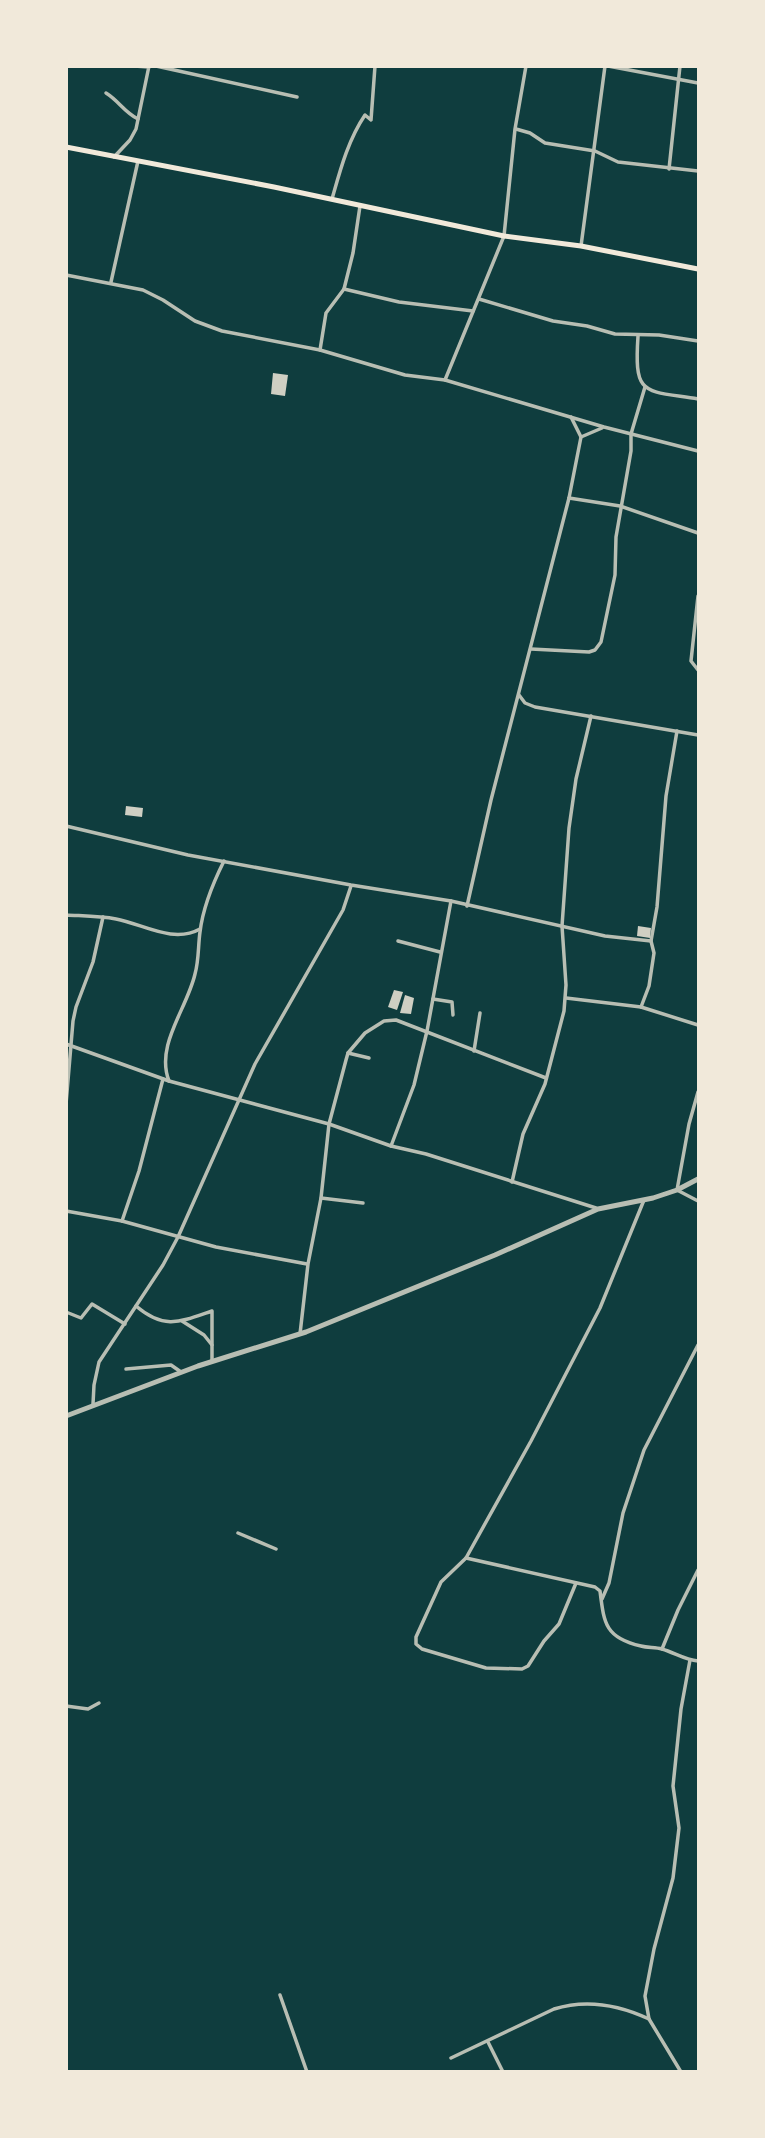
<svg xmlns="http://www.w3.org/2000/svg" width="765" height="2138" viewBox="0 0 765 2138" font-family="Raleway,sans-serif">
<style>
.building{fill:#cfcfc3}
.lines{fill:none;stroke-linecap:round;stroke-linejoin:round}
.minor{stroke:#b8beb3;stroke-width:3.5}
.tertiary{stroke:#b8beb3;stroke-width:5}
.secondary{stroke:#f1e9da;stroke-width:5}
</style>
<rect width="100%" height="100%" fill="#0f3d3e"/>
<g class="building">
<polygon points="273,373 288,375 285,396 271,394"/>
<polygon points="126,806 143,808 142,817 125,815"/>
<polygon points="638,926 651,928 650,938 637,936"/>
<polygon points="394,990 403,992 397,1010 388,1007"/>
<polygon points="405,995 414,998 411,1014 400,1013"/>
</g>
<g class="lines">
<g class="minor">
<polyline points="134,66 149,67"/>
<polyline points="156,66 297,97"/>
<polyline points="608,66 698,83"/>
<path d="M 106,93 C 119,101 124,112 138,119"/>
<polyline points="516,129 530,133 545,143 595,151 618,162 698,171"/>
<polyline points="114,157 130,140 136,129 149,66"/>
<polyline points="669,169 680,66"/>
<path d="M 332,199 C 340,171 348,140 365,115 L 371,120 L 375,66"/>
<polyline points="581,246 605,66"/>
<polyline points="66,275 143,290 163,300 195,321 222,331 320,350 405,375 445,380 604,427 698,451"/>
<polyline points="111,282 138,161"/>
<polyline points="344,289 399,302 473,311"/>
<polyline points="479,299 553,321 587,326 615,334 659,335 698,341"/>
<path d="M 638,336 C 634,397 643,390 698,399"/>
<polyline points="320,350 326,313 344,289 353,253 360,206"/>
<polyline points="445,380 504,236 515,129 526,66"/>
<polyline points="581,437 602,428"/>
<polyline points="569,498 620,506 698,533"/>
<polyline points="698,596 691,661 698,670"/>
<polyline points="531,649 589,652 595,650 601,642 615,575 616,537 631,451 631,434 645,387"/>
<polyline points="519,695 525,703 535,707 698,735"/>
<polyline points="66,826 188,855 351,885 451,901 605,936 651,941"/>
<polyline points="467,906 491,800 569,498 581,437 571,417"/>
<path d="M 66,915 C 83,916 100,916 116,919 C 143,924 173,944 200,929"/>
<polyline points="398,941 440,952"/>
<polyline points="566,998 641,1007 698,1025"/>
<polyline points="433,999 452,1002 453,1015"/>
<polyline points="641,1007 649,986 654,953 651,941 657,907 666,796 677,731"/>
<polyline points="66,1044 169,1081 329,1124 391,1146 426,1154 596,1208"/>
<polyline points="474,1051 480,1013"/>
<polyline points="348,1053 369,1058"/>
<path d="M 169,1081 C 155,1045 187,1009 195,974 C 199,960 198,946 200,932 C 203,907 213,883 224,861"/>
<polyline points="698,1092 689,1124 677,1190 698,1201"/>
<polyline points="66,1104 73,1021 76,1007 93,962 103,917"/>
<polyline points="391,1146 414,1085 427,1031 451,901"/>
<polyline points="512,1182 523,1134 545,1084 564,1011 566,985 562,926 569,828 576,779 591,716"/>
<polyline points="321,1198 363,1203"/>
<polyline points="66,1211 122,1221 216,1247 307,1264"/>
<polyline points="122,1221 139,1171 163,1079"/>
<path d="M 136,1306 C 164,1330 180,1322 212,1311 L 212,1361"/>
<polyline points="66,1312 81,1318 92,1304 125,1324"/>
<polyline points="182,1321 204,1335 212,1345"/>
<polyline points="300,1334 308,1264 321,1198 329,1124 346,1060 348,1053 365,1033 384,1021 396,1020 546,1078"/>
<polyline points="126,1369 171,1365 181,1372"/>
<polyline points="93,1404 94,1385 99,1362 163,1265 178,1237 255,1064 343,910 351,886"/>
<polyline points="238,1533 276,1549"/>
<path d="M 466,1558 L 595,1587 L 600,1591 C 604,1623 605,1638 641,1646 C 648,1648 655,1647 662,1649 C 675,1653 685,1660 698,1661"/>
<polyline points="576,1583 559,1624 544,1641 528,1666 522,1669 486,1668 422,1649 416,1644 416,1637 441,1582 466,1558 531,1441 600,1308 644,1200"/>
<polyline points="602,1599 609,1583 623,1513 644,1450 698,1345"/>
<polyline points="662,1649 678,1610 698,1570"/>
<polyline points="66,1706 88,1709 99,1703"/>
<polyline points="280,1995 307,2072"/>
<polyline points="488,2042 503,2072"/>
<path d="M 451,2058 L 554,2009 C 586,1999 619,2005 649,2019"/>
<polyline points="681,2072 649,2019 645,1996 654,1949 673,1878 679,1828 673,1786 681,1709 690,1660"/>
</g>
<polyline class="tertiary" points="66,1416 198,1366 306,1332 495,1255 598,1209 653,1198 677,1190 698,1179"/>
<polyline class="secondary" points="66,147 274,187 504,236 581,246 698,269"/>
</g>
<rect width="765" height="2138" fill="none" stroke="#f1e9da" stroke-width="136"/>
</svg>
